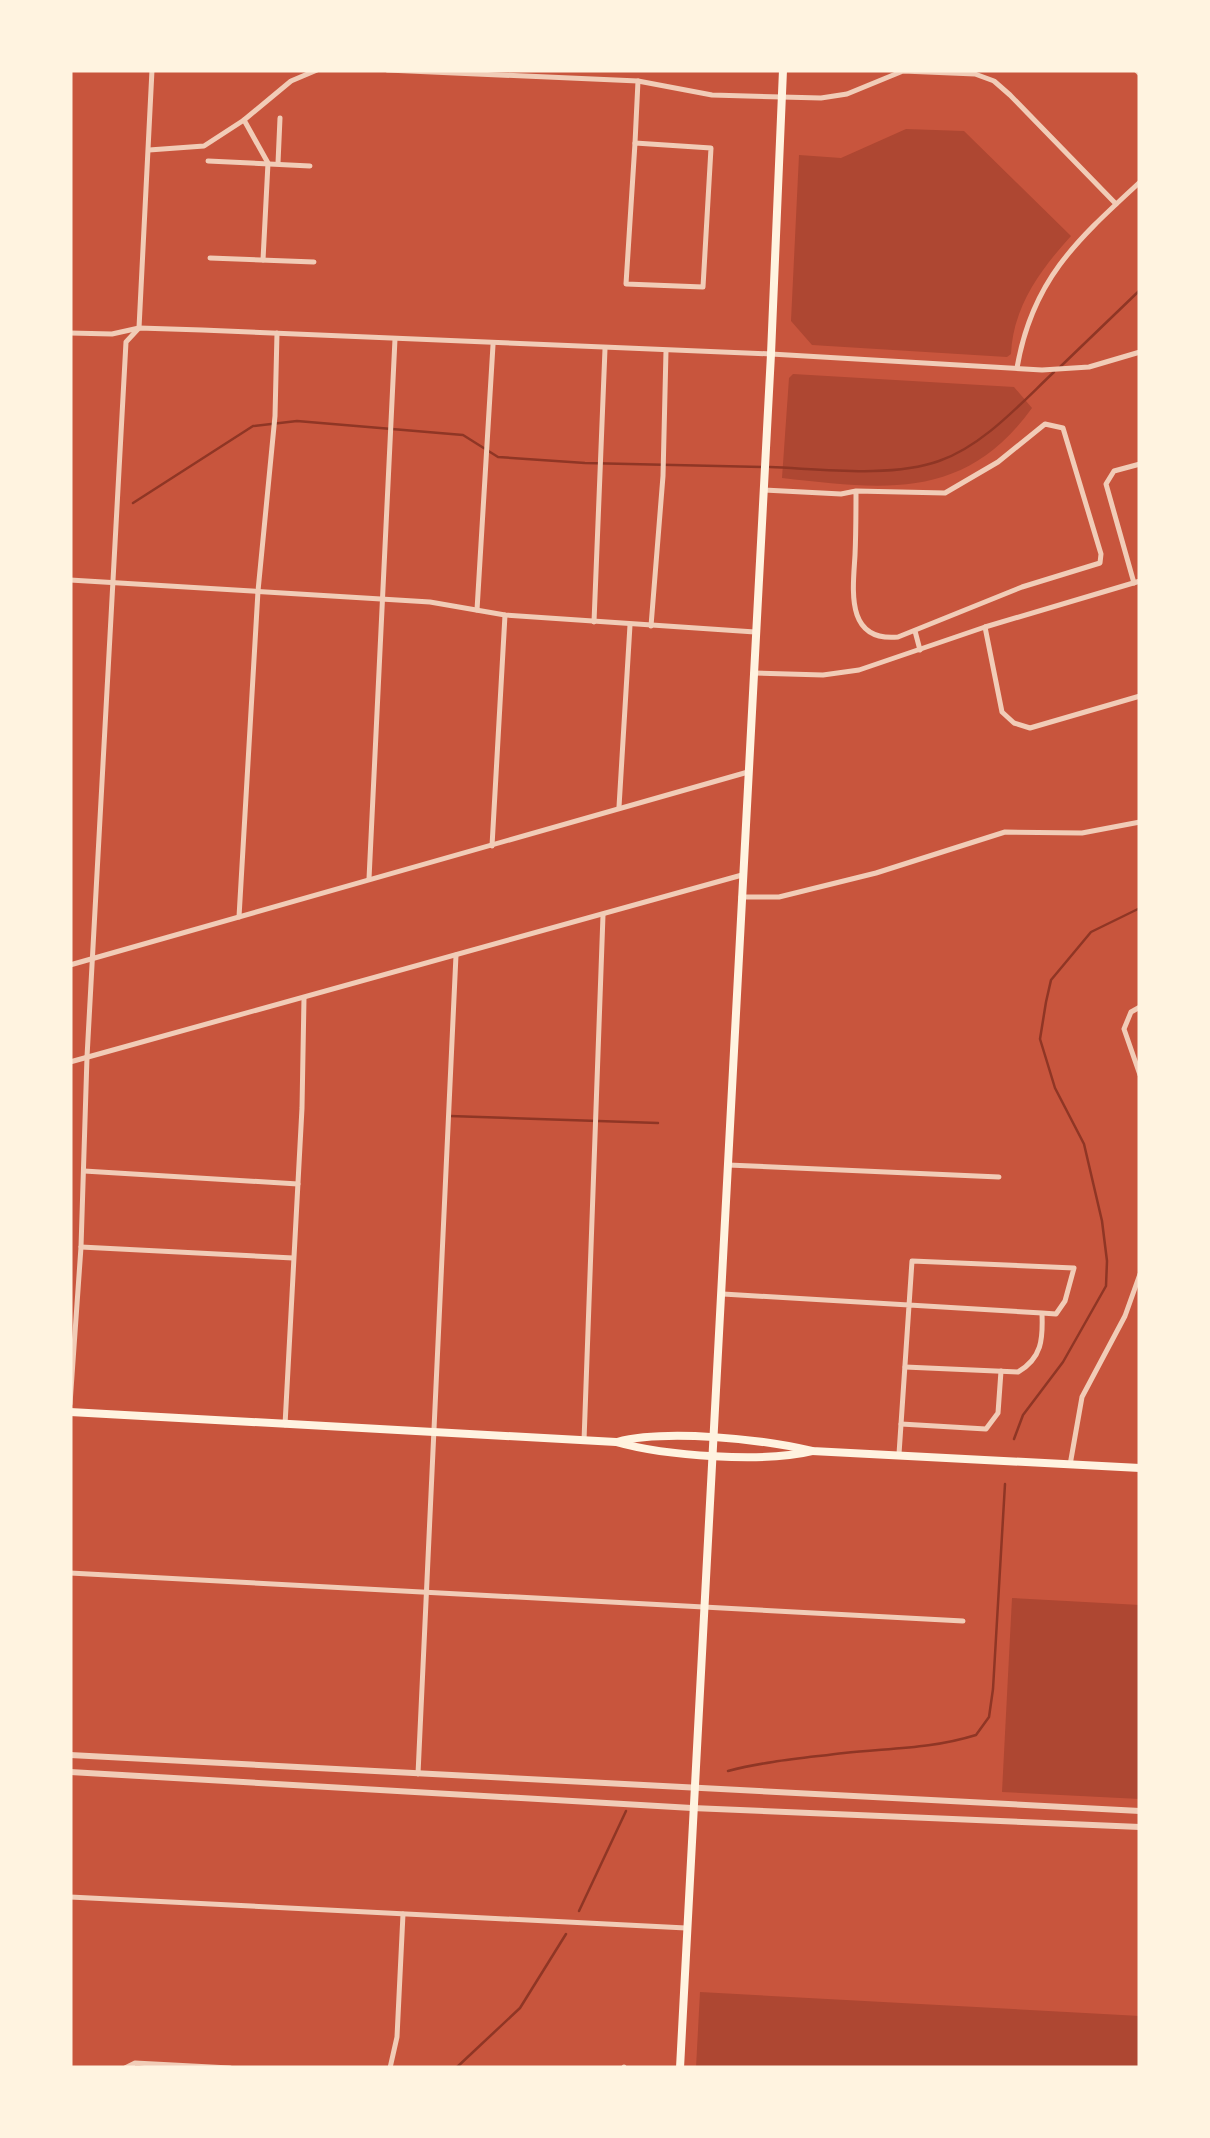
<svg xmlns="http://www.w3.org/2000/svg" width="1210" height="2138" viewBox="0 0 1210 2138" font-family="'IBM Plex Sans',sans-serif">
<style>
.green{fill:#ae4732}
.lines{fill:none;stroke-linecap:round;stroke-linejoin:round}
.stream{stroke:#8f3625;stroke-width:2.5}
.minor{stroke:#f1ccb7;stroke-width:5}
.tertiary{stroke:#f1ccb7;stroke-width:6}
.secondary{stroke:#fff3e0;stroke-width:8}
</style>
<rect width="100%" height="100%" fill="#c8553d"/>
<g class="green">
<path d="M 906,129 L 964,131 L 1071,236 C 1040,270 1013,307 1011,354 L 1007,357 L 812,345 L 791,321 L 799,155 L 841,158 Z"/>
<path d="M 793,374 L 1014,387 L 1032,408 C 964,502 883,489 782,478 L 789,378 Z"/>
<polygon points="1012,1598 1140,1605 1140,1799 1002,1792"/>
<polygon points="700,1992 1140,2016 1140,2068 696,2068"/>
</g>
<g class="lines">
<g class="stream">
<polyline points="1060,367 1140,290"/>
<path d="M 770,467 C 821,469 891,478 939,461 C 983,446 1021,403 1054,372"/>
<polyline points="133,503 253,426 297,421 463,435 498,457 585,463 762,467"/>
<polyline points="450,1116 658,1123"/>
<polyline points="1014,1439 1023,1415 1063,1362 1106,1286 1107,1261 1102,1221 1084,1144 1055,1088 1040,1039 1046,1002 1051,980 1091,932 1140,908"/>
<path d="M 728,1771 C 766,1761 805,1758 844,1753 C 890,1748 931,1749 976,1735 L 989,1717 L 993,1689 L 1005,1484"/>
<polyline points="579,1911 626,1811"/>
<polyline points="456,2068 520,2008 566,1934"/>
</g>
<g class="minor">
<polyline points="387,70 638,81 712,95 821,98 847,94 903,71 975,74 994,81 1010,95 1116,204"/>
<polyline points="1136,70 1140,74"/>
<polyline points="244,120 268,163 263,260"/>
<polygon points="635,143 711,148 703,287 626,284"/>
<polyline points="635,143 638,81"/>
<polyline points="149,150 204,146 244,120 291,81 317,70"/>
<polyline points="208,161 310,166"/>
<polyline points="278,163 280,118"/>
<polyline points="210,258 314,262"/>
<polyline points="70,333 112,334 139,328 202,330 771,354 1042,370 1089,367 1140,352"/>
<path d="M 1017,368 C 1032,280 1077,240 1140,182"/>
<path d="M 764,490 L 841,494 L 856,491 L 945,493 L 998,462 L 1045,424 L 1063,428 L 1101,554 L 1100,563 L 1022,587 L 898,637 C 845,642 853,590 855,555 C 856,533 856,512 856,491"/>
<polyline points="70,580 430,602 505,615 755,632"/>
<polyline points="1134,583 1106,484 1114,471 1140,464"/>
<polyline points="477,610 493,345"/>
<polyline points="594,622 605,349"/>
<polyline points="651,626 663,476 666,351"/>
<polyline points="985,627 1002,712 1014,723 1030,728 1140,696"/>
<polyline points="915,631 920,650"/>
<polyline points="753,673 823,675 859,670 985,627 1140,581"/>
<polyline points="619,807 630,625"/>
<polyline points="492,846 505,615"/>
<polyline points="369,879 395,339"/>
<polyline points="741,897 779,897 876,873 1005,832 1082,833 1140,822"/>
<polyline points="239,917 258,591 275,416 277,333"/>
<polyline points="70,965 748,772"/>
<polyline points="1140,1007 1131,1012 1124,1029 1140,1075"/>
<polyline points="70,1062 742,875"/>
<polyline points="728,1165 999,1177"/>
<polyline points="84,1171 298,1184"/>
<polyline points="81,1247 293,1258"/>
<path d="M 723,1294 L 1042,1313 L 1056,1314 L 1065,1301 L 1074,1268 L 912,1261 C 908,1325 903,1389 899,1454"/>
<path d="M 905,1367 L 1018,1372 C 1042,1358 1043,1339 1042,1314"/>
<polyline points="70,1404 81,1247 87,1057 126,342 139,328 152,70"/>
<polyline points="901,1424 986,1429 998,1413 1001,1371"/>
<polyline points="285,1425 302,1108 304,998"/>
<polyline points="584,1441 603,915"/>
<polyline points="1070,1465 1082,1397 1125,1316 1140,1274"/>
<polyline points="70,1573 963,1621"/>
<polyline points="418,1774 456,955"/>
<polyline points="70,1897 686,1928"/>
<polyline points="125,2068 135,2063 230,2068"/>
<polyline points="390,2068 397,2037 403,1914"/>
<polyline points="624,2068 624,2067"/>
</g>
<g class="tertiary">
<polyline points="70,1755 1140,1811"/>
<polyline points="70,1772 692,1808 1140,1827"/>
</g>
<g class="secondary">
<path d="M 70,1412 L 616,1442 C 665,1456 764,1463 812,1451"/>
<path d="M 617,1442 C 666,1429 762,1439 812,1451 L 1140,1468"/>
<polyline points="680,2068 771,354 783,70"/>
</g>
</g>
<rect width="1210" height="2138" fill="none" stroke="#fff3e0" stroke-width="145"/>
</svg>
